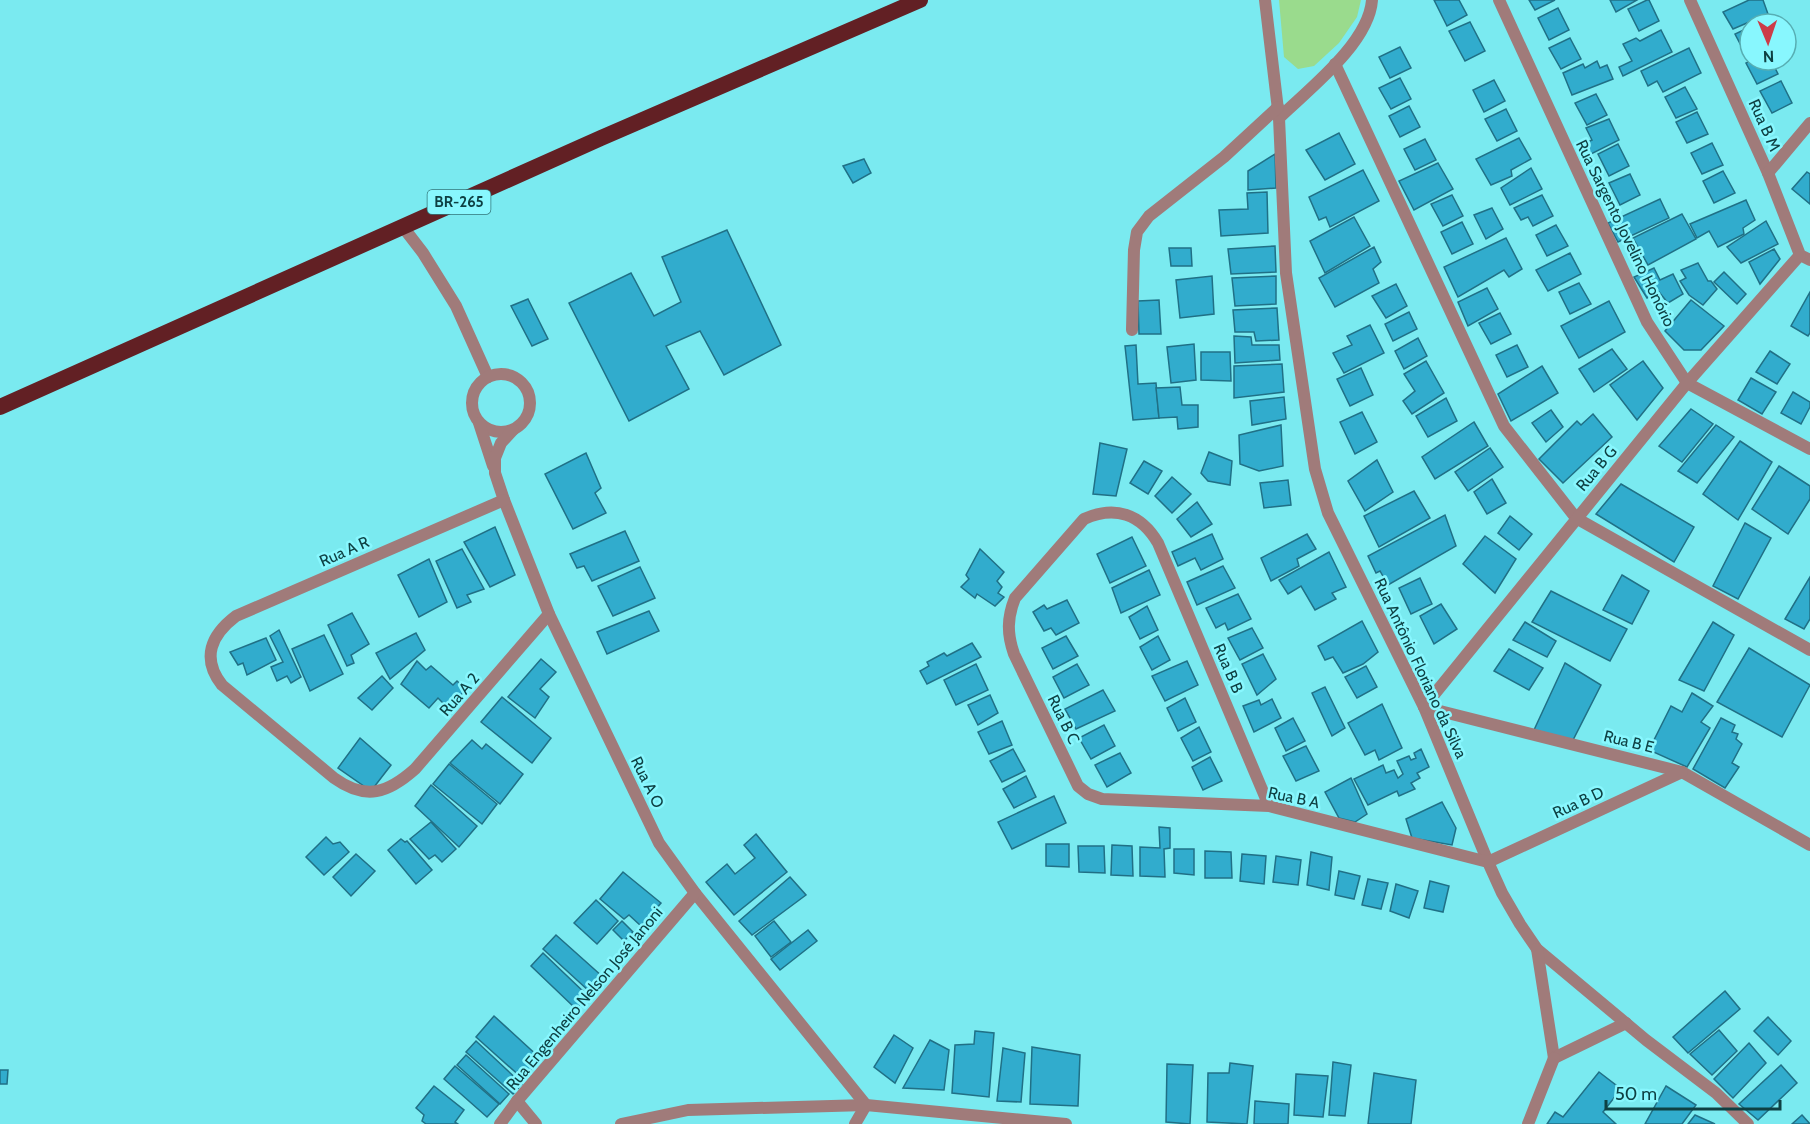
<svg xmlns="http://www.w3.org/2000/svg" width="1810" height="1124" viewBox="0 0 1810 1124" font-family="Cabin,sans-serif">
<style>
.green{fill:#9adb8d}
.building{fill:#31accd;stroke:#207086;stroke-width:1.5}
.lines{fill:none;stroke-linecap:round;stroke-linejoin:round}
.minor{stroke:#a07b7a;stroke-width:12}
.trunk{stroke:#622024;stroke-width:16}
.labels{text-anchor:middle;stroke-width:5;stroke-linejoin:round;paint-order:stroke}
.shield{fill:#88f7fe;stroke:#33777b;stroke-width:1.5}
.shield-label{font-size:15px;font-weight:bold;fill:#0e4043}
.street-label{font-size:16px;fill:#0e4043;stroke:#88f7fe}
</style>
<rect width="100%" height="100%" fill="#7aeaf0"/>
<polygon class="green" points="1279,0 1361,0 1357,17 1339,43 1314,66 1298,69 1284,57"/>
<g class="building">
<polygon points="1434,0 1459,0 1467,15 1447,26"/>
<polygon points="1529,0 1555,0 1535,10"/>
<polygon points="1610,0 1637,0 1616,12"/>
<polygon points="1647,0 1649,0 1659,21 1639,31 1628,9"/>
<polygon points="1749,0 1763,0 1768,14 1733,29 1723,12"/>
<polygon points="1558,8 1569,30 1549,40 1538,18"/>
<polygon points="1470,22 1485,51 1465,61 1449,31"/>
<polygon points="1750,27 1750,53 1746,55 1735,34"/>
<polygon points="1661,30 1672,52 1623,76 1619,67 1632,61 1623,44 1636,38 1640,41"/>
<polygon points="1570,38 1581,59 1561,69 1549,48"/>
<polygon points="1400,47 1411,68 1390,78 1379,57"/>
<polygon points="1689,48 1701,73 1663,92 1657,81 1648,86 1641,71"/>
<polygon points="1752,60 1771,60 1778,74 1757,84 1746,63"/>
<polygon points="1597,61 1600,68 1607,65 1613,79 1572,95 1563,73 1583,64 1585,68"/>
<polygon points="1400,78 1411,99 1391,109 1379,88"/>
<polygon points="1494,80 1505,101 1484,112 1473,90"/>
<polygon points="1781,81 1792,103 1772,113 1760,91"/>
<polygon points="1685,87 1697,109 1676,118 1665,97"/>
<polygon points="1596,94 1607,115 1587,125 1575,103"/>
<polygon points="1409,106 1420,127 1400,137 1389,116"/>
<polygon points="1506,109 1517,131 1497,141 1485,119"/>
<polygon points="1697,112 1708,134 1687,143 1676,122"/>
<polygon points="1609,119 1619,140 1583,158 1578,146 1592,140 1586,128"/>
<polygon points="1339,133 1355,164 1325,180 1306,150"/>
<polygon points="1519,138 1531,159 1511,170 1512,176 1491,185 1476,159"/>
<polygon points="1425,139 1436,160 1415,170 1404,149"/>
<polygon points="1712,143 1723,165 1702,174 1691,153"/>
<polygon points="1618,144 1629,166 1609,176 1598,154"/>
<polygon points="1275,154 1276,188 1248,190 1248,171"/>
<polygon points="864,159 871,173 853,183 843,166"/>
<polygon points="1438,163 1453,189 1414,210 1399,181"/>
<polygon points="1531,168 1542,189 1510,205 1501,188"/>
<polygon points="1363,170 1379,201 1330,227 1326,217 1319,220 1309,197"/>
<polygon points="1723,171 1735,193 1714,203 1703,181"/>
<polygon points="1807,172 1810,174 1810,204 1792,189"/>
<polygon points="1630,174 1640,195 1620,205 1609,183"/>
<polygon points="1267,192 1268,233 1221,236 1219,210 1248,209 1247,193"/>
<polygon points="1452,195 1463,216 1443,226 1431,204"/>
<polygon points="1542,195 1553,216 1533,226 1528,217 1521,220 1514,208"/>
<polygon points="1660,199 1669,218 1618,242 1608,223"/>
<polygon points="1746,200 1755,220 1743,228 1744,234 1718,247 1709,231 1697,238 1690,224"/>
<polygon points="1492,208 1503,229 1486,239 1474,215"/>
<polygon points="1682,214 1696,239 1648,265 1633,238"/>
<polygon points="1354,217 1370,246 1325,273 1310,241"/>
<polygon points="1766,221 1778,244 1741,263 1727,247"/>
<polygon points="1462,222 1473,244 1452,254 1441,232"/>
<polygon points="1556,225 1568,246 1547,256 1536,235"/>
<polygon points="727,230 781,345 724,375 700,331 666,346 689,389 629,421 569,303 631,273 654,316 681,302 662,257"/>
<polygon points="1506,238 1522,269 1509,277 1504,270 1458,297 1444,267"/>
<polygon points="1275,246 1276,272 1231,274 1228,249"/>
<polygon points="1374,247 1381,262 1373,269 1379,283 1335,307 1319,278"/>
<polygon points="1169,248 1191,248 1192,266 1171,266"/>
<polygon points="1774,249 1780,259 1760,284 1749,262"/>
<polygon points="1570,253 1581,274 1548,291 1536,270"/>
<polygon points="1698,263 1708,281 1711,281 1717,289 1703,305 1689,295 1680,281 1686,278 1681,270"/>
<polygon points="1654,268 1660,280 1673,274 1683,294 1668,303 1659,292 1647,298 1634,277"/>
<polygon points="1724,272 1746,294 1737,304 1714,282"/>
<polygon points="1212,276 1214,314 1180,318 1176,280"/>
<polygon points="1276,276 1276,304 1235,306 1232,278"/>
<polygon points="1579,283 1591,304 1570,314 1559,292"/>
<polygon points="1396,284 1407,306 1386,318 1372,296"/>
<polygon points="1487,288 1498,309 1468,326 1458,302"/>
<polygon points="1810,292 1810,333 1808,336 1791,326"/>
<polygon points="528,299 548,339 532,346 511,306"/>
<polygon points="1159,300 1161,334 1139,334 1138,301"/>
<polygon points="1691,300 1724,326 1701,350 1684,350 1665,331"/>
<polygon points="1609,301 1625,332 1579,358 1561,326"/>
<polygon points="1277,308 1279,340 1256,341 1254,332 1235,332 1233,310"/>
<polygon points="1409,312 1417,329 1393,341 1385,324"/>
<polygon points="1500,313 1511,334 1491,344 1479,323"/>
<polygon points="1370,325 1384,353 1344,373 1333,353 1352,345 1347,336"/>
<polygon points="1234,336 1251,337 1252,345 1279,345 1280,360 1235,363"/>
<polygon points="1418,338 1427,356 1404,369 1395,351"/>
<polygon points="1194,344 1196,380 1171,383 1167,347"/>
<polygon points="1136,345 1138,384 1156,383 1159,418 1133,420 1125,346"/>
<polygon points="1517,345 1528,367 1507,377 1496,355"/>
<polygon points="1612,349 1627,369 1594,392 1579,369"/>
<polygon points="1770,351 1790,364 1777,384 1756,372"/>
<polygon points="1201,352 1230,352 1231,381 1201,380"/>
<polygon points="1426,361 1444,393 1412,414 1403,401 1415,391 1404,374"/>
<polygon points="1643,361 1663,388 1637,420 1610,385"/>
<polygon points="1282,364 1284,392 1234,398 1234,366"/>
<polygon points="1542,366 1558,393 1511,421 1498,394"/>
<polygon points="1361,368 1373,395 1350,406 1337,379"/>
<polygon points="1751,378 1776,392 1762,414 1738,400"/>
<polygon points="1180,387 1182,405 1198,405 1198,427 1178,429 1177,417 1159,418 1156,388"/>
<polygon points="1793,392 1810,402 1810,407 1801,424 1781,413"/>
<polygon points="1284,397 1286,419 1252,425 1250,401"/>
<polygon points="1446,398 1457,421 1428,437 1416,416"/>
<polygon points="1691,409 1713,424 1682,462 1659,446"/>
<polygon points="1551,410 1563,427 1546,442 1532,423"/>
<polygon points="1362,412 1377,442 1355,454 1340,422"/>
<polygon points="1593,414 1612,437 1563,483 1539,459 1577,421 1581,425"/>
<polygon points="1474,422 1488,446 1435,479 1422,457"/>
<polygon points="1281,425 1283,466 1259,471 1240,464 1239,435"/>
<polygon points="1716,425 1734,437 1697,483 1678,471"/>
<polygon points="1740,441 1772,462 1738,520 1703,494"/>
<polygon points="1100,443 1127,449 1116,496 1093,494"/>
<polygon points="1490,448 1503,467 1468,491 1455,472"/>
<polygon points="1209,452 1232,461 1230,485 1208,481 1201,473"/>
<polygon points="586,453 601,488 595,493 606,513 573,529 545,474"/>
<polygon points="1377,460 1393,492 1365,511 1348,481"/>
<polygon points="1144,461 1162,471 1148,494 1130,483"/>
<polygon points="1779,466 1810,486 1810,499 1788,534 1752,509"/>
<polygon points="1172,477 1191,494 1172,513 1155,496"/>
<polygon points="1492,479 1506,503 1487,514 1474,492"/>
<polygon points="1288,480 1291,505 1264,508 1260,483"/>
<polygon points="1621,484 1694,527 1674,562 1596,514"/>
<polygon points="1414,491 1430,518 1379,547 1364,516"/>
<polygon points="1197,502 1212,524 1191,537 1177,519"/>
<polygon points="1445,515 1456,546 1388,585 1380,571 1376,573 1368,556"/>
<polygon points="1510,516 1532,534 1519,550 1498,533"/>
<polygon points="1745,523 1771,538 1738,599 1713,586"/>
<polygon points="495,527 515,575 490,587 464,542"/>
<polygon points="625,531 639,561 592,581 584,566 577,568 570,554"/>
<polygon points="1212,534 1223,559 1201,570 1195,558 1178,566 1172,552"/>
<polygon points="1307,534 1316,549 1297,559 1299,566 1271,581 1261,558"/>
<polygon points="1485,536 1516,559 1495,593 1463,564"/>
<polygon points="1132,537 1146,566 1110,583 1097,554"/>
<polygon points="462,549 484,589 467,595 471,602 457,608 436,561"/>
<polygon points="980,549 1004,572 997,581 1002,587 998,593 1004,597 995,606 977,594 975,598 961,587 969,579 966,575"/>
<polygon points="1329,552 1346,587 1332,593 1336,599 1315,610 1301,586 1288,594 1279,580"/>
<polygon points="429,559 447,602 419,617 398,575"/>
<polygon points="1223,566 1235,588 1197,605 1187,582"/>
<polygon points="640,567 655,598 613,616 598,586"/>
<polygon points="1149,570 1160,595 1121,613 1112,588"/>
<polygon points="1622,575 1649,591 1632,624 1603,610"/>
<polygon points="1810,577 1810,619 1804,629 1785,619"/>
<polygon points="1420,578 1432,604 1411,614 1399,588"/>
<polygon points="1551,591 1627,629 1610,661 1532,622"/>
<polygon points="1238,594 1251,619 1228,630 1225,623 1216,628 1206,608"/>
<polygon points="1067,600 1079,623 1056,635 1051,628 1044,631 1033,612 1044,605 1047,609"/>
<polygon points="1441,604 1457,629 1434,644 1420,616"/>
<polygon points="1147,606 1158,630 1140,639 1129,617"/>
<polygon points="649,611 659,631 607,654 597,632"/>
<polygon points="352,613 369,644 351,655 354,663 347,666 328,625"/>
<polygon points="1362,621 1378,652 1363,664 1343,673 1333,657 1325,660 1318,646"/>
<polygon points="1525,622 1556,641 1547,657 1513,640"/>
<polygon points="1713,622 1734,635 1704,691 1679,680"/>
<polygon points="1252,628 1263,648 1240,660 1228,638"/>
<polygon points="279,630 301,677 291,683 287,676 277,681 271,667 283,662 270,636"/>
<polygon points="416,633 425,650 390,679 376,653"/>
<polygon points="324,635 343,674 310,691 292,649"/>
<polygon points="1066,636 1078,656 1053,669 1042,648"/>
<polygon points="1158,636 1170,660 1152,670 1140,647"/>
<polygon points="266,638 276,660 247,675 243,663 238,665 230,652"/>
<polygon points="972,643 981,657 927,684 920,671 929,666 927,662 944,653 947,656"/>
<polygon points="1749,648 1810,685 1782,737 1717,702"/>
<polygon points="1509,649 1543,668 1529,690 1494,671"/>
<polygon points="1263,654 1276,679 1257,695 1242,664"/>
<polygon points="541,659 556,672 540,689 549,697 535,718 508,697"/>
<polygon points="417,661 426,670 431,666 453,685 457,681 466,689 449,709 438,698 429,708 401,684"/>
<polygon points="1187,661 1198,685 1165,701 1152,676"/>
<polygon points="1565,663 1601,685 1573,740 1534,730"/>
<polygon points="976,664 988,690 956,705 944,680"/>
<polygon points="1077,664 1089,685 1064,698 1053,677"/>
<polygon points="1366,666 1377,687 1357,698 1345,677"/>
<polygon points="382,676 393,688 372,710 358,698"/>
<polygon points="1325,687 1345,728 1332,736 1312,693"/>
<polygon points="1103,690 1115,711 1076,729 1065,709"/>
<polygon points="1692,693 1713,706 1701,722 1710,728 1687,767 1649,750 1671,706 1682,712"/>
<polygon points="990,695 998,713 978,725 968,705"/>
<polygon points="502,697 551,738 532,763 481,722"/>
<polygon points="1185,698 1196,722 1178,731 1167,708"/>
<polygon points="1272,699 1281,718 1254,732 1243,706 1259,700 1261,705"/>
<polygon points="1382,704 1402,748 1379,760 1375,750 1365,755 1348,723"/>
<polygon points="1293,718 1305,741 1286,751 1275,728"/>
<polygon points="1721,718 1735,725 1732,732 1738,734 1736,739 1742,744 1732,763 1739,767 1725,788 1693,769"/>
<polygon points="1002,721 1012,745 989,754 978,732"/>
<polygon points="1104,725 1115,746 1091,759 1079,738"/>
<polygon points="1199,727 1211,752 1193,761 1181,738"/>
<polygon points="360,738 391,765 371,791 338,768"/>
<polygon points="472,740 482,749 486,744 523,774 500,804 450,763"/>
<polygon points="1306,746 1319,771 1296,781 1283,756"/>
<polygon points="1013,749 1025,771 1002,782 990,761"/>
<polygon points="1421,749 1429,767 1417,773 1420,778 1411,783 1415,789 1399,796 1397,791 1368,805 1354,779 1383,765 1386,773 1394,770 1398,778 1403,774 1397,761 1409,756 1411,760 1416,758 1414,753"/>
<polygon points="1120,753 1131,773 1107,787 1095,765"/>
<polygon points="1210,757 1222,781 1203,790 1192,767"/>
<polygon points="449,764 497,804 482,824 433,784"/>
<polygon points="1026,776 1036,797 1014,808 1003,789"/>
<polygon points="1351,778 1367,814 1355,822 1339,818 1325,792"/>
<polygon points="431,785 477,826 459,847 415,806"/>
<polygon points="1054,796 1066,823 1012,849 998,822"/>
<polygon points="1442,802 1456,828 1452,845 1412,838 1406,819"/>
<polygon points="431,822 456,849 442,862 435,855 429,859 410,839"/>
<polygon points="1159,827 1170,828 1170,848 1164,849 1165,877 1140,876 1140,847 1160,848"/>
<polygon points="756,834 787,872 734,915 706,882 727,864 735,874 755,858 744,845"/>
<polygon points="326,837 333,844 340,842 349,852 324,875 306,857"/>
<polygon points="401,839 405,842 407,841 432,870 416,884 388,850"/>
<polygon points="1046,844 1069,844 1069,867 1046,866"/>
<polygon points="1112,845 1132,846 1133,876 1111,875"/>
<polygon points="1078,846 1104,846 1105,873 1079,872"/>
<polygon points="1174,849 1194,849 1194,875 1174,873"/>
<polygon points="1205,851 1231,852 1232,878 1205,878"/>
<polygon points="1311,852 1332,857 1329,890 1307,885"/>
<polygon points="356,854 375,871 351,896 333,877"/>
<polygon points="1242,854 1266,856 1264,884 1240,881"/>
<polygon points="1276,856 1301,860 1298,885 1273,882"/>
<polygon points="1339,871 1360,876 1354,899 1335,895"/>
<polygon points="623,872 661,903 641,926 629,915 624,919 600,899"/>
<polygon points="790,877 806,895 752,935 739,921"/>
<polygon points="1368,879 1388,883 1381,909 1362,905"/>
<polygon points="1430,881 1449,886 1443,912 1424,908"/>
<polygon points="1396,884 1418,891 1409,918 1390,911"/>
<polygon points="596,900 618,921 597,944 574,923"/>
<polygon points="622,921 633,932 624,941 613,930"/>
<polygon points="774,921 791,942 771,957 755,936"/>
<polygon points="808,930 817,941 780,970 771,959"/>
<polygon points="556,935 603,977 590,992 543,949"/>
<polygon points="543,953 588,996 576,1009 531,966"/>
<polygon points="1725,991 1740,1009 1688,1053 1673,1037"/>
<polygon points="494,1016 541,1059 523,1079 476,1037"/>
<polygon points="1768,1017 1791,1041 1778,1055 1754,1031"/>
<polygon points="1719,1030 1737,1051 1712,1075 1690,1054"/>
<polygon points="975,1031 994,1033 989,1097 952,1093 955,1045 974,1044"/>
<polygon points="894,1035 913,1048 895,1083 874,1067"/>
<polygon points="930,1040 949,1050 944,1090 903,1088"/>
<polygon points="476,1041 522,1084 513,1094 466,1052"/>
<polygon points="1749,1043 1766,1063 1733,1098 1714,1079"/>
<polygon points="1032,1047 1080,1055 1078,1106 1030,1104"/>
<polygon points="1003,1048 1025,1053 1021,1102 997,1101"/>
<polygon points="466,1055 509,1094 500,1104 457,1065"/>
<polygon points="1333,1062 1351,1065 1345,1116 1329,1115"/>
<polygon points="1230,1063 1253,1066 1247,1124 1207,1122 1208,1073 1229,1073"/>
<polygon points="1167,1064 1193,1065 1190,1124 1166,1122"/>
<polygon points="1781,1065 1797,1083 1758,1120 1739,1104"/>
<polygon points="455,1066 499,1104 487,1117 444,1079"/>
<polygon points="0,1070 8,1070 7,1084 0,1084"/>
<polygon points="1599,1072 1621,1089 1603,1112 1616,1124 1547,1124 1555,1112 1563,1117"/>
<polygon points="1374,1073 1416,1080 1411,1124 1368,1124"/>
<polygon points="1296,1074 1328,1076 1323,1117 1294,1115"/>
<polygon points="434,1086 464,1110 455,1122 458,1124 426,1124 422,1121 424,1115 416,1108"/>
<polygon points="1666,1086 1696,1105 1682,1124 1645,1124"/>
<polygon points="1255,1101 1289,1104 1288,1124 1254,1124"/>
<polygon points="1695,1115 1715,1124 1688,1124"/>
<polygon points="1802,1115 1810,1124 1792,1124"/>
</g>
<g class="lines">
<g class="minor">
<polyline points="1265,0 1279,118 1286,273 1315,469 1328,513 1424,707 1488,862 1502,893 1520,924 1537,949 1646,1040 1716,1093 1748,1124"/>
<polyline points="1499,0 1647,322 1687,383 1810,449"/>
<polyline points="1690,0 1768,173 1800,255 1810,260"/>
<polyline points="1335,64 1504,426 1576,518 1810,650"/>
<path d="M 1279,118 C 1309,89 1369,43 1372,0"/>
<polyline points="1768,173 1810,123"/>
<polyline points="403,227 423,253 456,306 488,377"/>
<polyline points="1132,330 1134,250 1137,232 1149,216 1224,157 1278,107"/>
<circle cx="501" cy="403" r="29"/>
<polyline points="479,423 493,466"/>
<polyline points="513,430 501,443 495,458 495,473 504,500 549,614 659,843 695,893 866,1105 855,1124"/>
<path d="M 504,500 L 236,616 C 211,635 201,658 222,685 L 334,778 C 366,801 388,793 415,769 L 549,614"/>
<polyline points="1424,707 1687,383 1800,255"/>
<polyline points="1424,707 1682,772 1810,845"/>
<path d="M 1269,806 L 1158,543 C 1141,514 1115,505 1084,519 L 1015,598 C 1007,618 1007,634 1014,654 L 1078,786 L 1088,794 L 1102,799 L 1269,806 L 1488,862 L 1682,772"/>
<polyline points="1537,949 1554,1058"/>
<polyline points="1554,1058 1626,1023"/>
<polyline points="517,1101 536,1124"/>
<polyline points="500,1124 517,1101 695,893"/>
<polyline points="621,1124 688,1110 866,1105 1066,1124"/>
<polyline points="1528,1124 1554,1058"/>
</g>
<polyline class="trunk" points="0,407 601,138 920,0"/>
</g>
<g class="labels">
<rect class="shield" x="427.5" y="190" width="63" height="24" rx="4.5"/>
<g class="shield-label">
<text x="459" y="207">BR-265</text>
</g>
<g class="street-label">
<text transform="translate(1765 125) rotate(66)" y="6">Rua B M</text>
<text transform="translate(1626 233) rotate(64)" y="6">Rua Sargento Jovelino Honório</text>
<text transform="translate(1596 468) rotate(-50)" y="6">Rua B G</text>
<text transform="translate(344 551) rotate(-24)" y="6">Rua A R</text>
<text transform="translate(1229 668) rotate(67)" y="6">Rua B B</text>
<text transform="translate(1421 668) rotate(65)" y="6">Rua Antônio Floriano da Silva</text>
<text transform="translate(459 694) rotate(-49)" y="6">Rua A 2</text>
<text transform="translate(1064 719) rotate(64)" y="6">Rua B C</text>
<text transform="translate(1629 741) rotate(14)" y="6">Rua B E</text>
<text transform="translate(648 782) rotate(64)" y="6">Rua A O</text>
<text transform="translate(1294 797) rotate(12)" y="6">Rua B A</text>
<text transform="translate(1578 802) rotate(-25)" y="6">Rua B D</text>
<text transform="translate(584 998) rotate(-50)" y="6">Rua Engenheiro Nelson José Janoni</text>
</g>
</g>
<g transform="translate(1768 42) rotate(178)"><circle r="28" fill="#88f7fe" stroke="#57aeb3" stroke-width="1.5"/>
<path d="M0-4.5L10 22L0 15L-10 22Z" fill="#cc3c48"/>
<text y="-9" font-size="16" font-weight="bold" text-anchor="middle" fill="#0e4043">N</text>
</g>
<path d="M1606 1100v9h174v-9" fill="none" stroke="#0e4043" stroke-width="3"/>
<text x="1615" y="1100" font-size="18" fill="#0e4043" stroke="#88f7fe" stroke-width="4.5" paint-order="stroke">50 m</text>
</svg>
